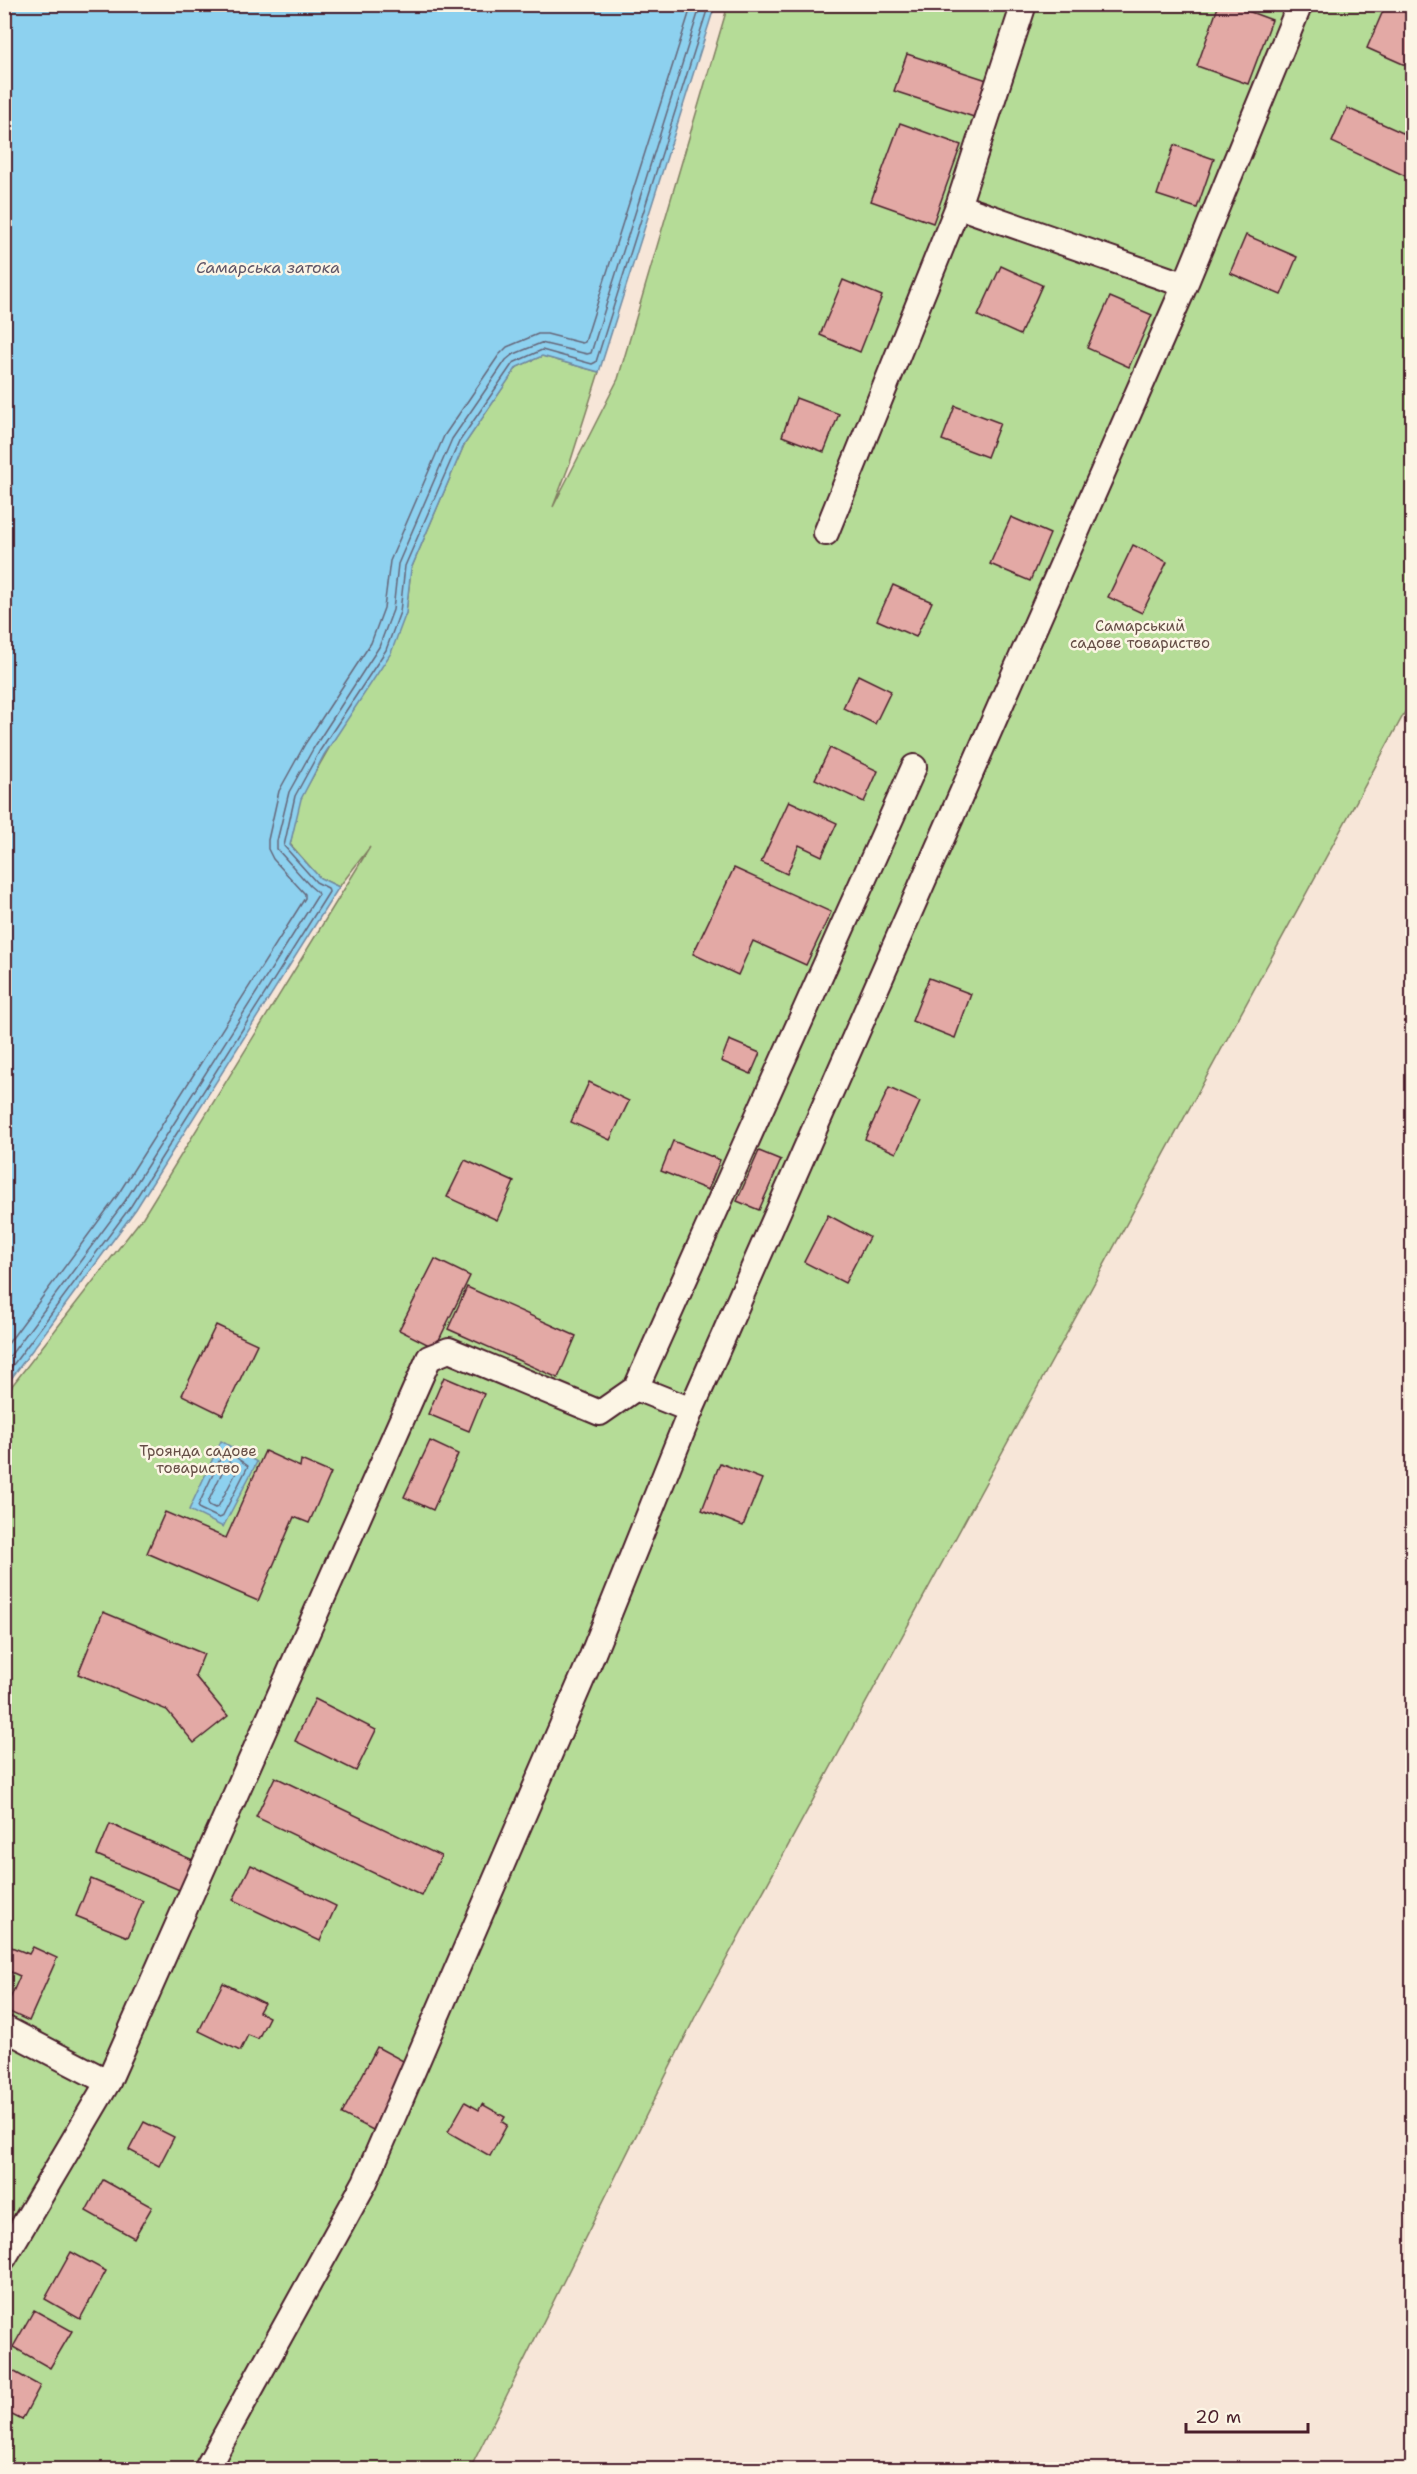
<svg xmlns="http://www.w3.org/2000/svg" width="1417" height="2474" viewBox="0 0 1417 2474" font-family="'Shantell Sans',sans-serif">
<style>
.green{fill:#b5dc97;stroke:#807e61;stroke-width:1.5}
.water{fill:#8dd1ef;stroke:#728aa1;stroke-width:1.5}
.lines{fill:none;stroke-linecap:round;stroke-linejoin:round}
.shore{stroke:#656679;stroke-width:1.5}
.building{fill:#e3a9a5;stroke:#4a1f2b;stroke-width:1.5}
.lane-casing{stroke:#4a1f2b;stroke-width:28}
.lane{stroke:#fcf5e5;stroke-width:24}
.labels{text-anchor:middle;stroke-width:5;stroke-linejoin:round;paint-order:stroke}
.park-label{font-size:15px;fill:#654e46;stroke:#fcf5e5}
.water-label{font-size:16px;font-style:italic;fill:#5e5466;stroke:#fcf5e5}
</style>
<rect width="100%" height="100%" fill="#f7e6d8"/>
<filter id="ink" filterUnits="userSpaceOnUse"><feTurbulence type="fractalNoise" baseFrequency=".0167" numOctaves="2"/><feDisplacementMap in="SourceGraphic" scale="12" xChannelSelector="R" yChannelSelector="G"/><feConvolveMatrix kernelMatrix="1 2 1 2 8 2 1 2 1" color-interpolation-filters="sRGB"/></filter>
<g filter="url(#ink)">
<polygon class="green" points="728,5 1412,5 1412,699 696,2015 470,2469 5,2469 4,1396 143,1217 370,847 339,887 320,878 290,844 300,799 406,613 411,569 464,445 517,367 542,356 599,372 570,463 553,507 618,379"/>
<g class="water">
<polygon points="5,4 715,5 599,372 542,356 517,367 464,445 411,569 406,613 391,653 324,755 301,799 290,845 320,878 339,887 136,1209 5,1387"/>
<polygon points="221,1441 257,1462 223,1527 189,1510"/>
</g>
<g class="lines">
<g class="shore">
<polyline points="4,1349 117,1196 305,898 305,894 273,859 268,849 268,840 279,791 305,744 371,643 384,608 390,561 444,436 499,355 507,347 538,334 547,334 582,343 585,342 692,4"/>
<polyline points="4,1364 125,1201 318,895 317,892 310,886 277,849 277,841 289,792 313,749 379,647 393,610 398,564 452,439 506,360 512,355 541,343 587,354 591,353 701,4"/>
<polyline points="4,1377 131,1206 329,892 328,888 316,882 284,846 295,796 319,752 386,650 400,612 405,566 459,442 513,363 542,350 592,364 596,362 709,4"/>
<polygon points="227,1451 248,1466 222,1517 219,1518 200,1509 198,1506 223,1453"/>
<polygon points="229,1462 237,1466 238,1469 218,1507 215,1508 209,1505 208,1502 226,1464"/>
</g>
</g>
<g class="building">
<polygon points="1219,4 1229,4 1272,20 1248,84 1197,66"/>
<polygon points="1386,4 1412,4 1412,68 1367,48"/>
<polygon points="907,54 987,80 974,117 894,91"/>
<polygon points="1347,108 1412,137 1412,179 1332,142"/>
<polygon points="900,123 961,145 933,223 871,201"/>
<polygon points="1174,145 1214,159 1197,208 1157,195"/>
<polygon points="1246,235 1297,257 1281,295 1230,273"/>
<polygon points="1001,266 1042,285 1020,335 978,316"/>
<polygon points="843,280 882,296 860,352 820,335"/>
<polygon points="1110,297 1152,315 1129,367 1087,348"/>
<polygon points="796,398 839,414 824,452 782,436"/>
<polygon points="955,406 1000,423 987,457 942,440"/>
<polygon points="1011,517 1050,534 1030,581 990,564"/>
<polygon points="1133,545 1167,562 1142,613 1108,597"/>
<polygon points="893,585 932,602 916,637 877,620"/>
<polygon points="858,675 891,691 875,724 843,708"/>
<polygon points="830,748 878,771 864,802 815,779"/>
<polygon points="789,801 837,823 822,856 799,845 787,874 761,862"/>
<polygon points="734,868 831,912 806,965 753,941 738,975 693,954"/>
<polygon points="929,978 971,994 955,1038 912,1021"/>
<polygon points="729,1040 760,1053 751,1074 721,1061"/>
<polygon points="589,1082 629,1101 610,1140 571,1122"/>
<polygon points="889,1088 920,1102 896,1153 865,1139"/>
<polygon points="673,1141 720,1160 708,1190 661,1171"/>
<polygon points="759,1151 781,1160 759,1210 737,1201"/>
<polygon points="465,1160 514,1182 497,1220 447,1197"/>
<polygon points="828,1215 869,1237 845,1283 804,1262"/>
<polygon points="435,1259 470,1276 435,1348 399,1330"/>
<polygon points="467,1287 576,1336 558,1378 448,1329"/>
<polygon points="216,1325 257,1344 223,1415 182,1395"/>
<polygon points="444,1377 484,1394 469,1431 428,1414"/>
<polygon points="430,1441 458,1454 433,1510 404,1497"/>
<polygon points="265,1451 300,1467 301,1460 331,1473 309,1523 294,1517 258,1601 147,1553 165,1512 226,1538"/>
<polygon points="720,1463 762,1479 743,1526 702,1510"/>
<polygon points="103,1612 204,1654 195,1676 228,1716 194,1743 167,1710 78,1674"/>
<polygon points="315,1699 376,1730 356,1771 295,1741"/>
<polygon points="275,1777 441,1856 422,1896 256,1817"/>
<polygon points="110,1824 195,1861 182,1891 97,1855"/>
<polygon points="251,1865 336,1906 320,1941 233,1900"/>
<polygon points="91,1879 143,1901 128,1937 76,1916"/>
<polygon points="4,1944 29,1954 33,1947 57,1958 29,2021 5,2010 20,1976 4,1969"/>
<polygon points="223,1983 264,2003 259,2012 269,2017 258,2039 248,2035 240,2051 199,2031"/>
<polygon points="377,2047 407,2063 373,2130 342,2114"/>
<polygon points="465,2102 479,2110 482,2104 505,2117 502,2122 507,2125 490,2156 448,2132"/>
<polygon points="144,2122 174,2137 159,2166 129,2150"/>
<polygon points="103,2180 152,2207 134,2238 86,2211"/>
<polygon points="71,2252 106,2271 80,2319 45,2299"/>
<polygon points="34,2310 72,2331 50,2368 13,2347"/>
<polygon points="11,2370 40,2386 22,2420 4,2411 4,2383"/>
</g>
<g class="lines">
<g class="lane-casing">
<g id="lane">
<polyline points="1024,4 958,206 1185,285"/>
<polyline points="826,533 958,206"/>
<polyline points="636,1388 914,767"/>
<polyline points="4,2028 108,2082"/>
<polyline points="4,2258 108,2082 429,1358 449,1350 600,1413 636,1388 691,1410"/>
<polyline points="206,2470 365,2182 592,1656 691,1410 1185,285 1300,4"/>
</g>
</g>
<use href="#lane" class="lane"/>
</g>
</g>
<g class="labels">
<g class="park-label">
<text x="1140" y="631">Самарський<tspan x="1140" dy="17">садове товариство</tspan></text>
<text x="198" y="1456">Троянда садове<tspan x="198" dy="17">товариство</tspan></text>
</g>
<g class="water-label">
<text x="268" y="273">Самарська затока</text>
</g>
</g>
<rect width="1417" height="2474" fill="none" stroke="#fcf5e5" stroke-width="24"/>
<rect x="12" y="12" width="1393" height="2450" fill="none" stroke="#4a1f2b" stroke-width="2" filter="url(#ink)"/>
<path d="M1186 2423v9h122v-9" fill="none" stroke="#4a1f2b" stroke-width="3"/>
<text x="1195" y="2423" font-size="18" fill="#4a1f2b" stroke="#fcf5e5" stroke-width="4.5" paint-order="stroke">20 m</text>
</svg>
